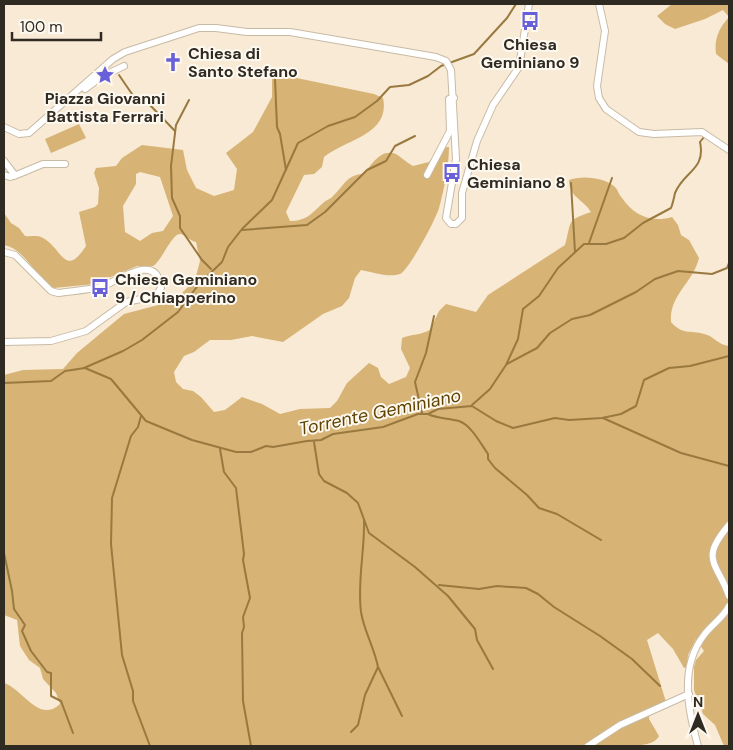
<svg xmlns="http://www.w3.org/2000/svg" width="733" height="750" viewBox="0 0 733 750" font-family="'DM Sans',sans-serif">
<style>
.green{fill:#d7b375;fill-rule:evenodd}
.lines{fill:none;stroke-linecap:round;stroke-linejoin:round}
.stream{stroke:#99793f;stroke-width:2}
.street-casing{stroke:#c8bba6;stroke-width:8}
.street{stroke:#fff;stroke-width:6}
.labels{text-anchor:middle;stroke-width:4;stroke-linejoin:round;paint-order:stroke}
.poi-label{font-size:16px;font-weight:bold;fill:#302b22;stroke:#fef9f0;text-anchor:start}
.water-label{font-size:18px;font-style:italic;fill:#604300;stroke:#fef9f0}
</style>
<rect width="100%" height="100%" fill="#f8ead4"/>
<g class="green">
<path d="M 672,4 L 729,4 L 729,64 L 716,54 C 714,39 719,28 729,17 L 723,10 L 705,19 L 675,29 L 665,24 L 657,16 Z"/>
<path d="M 282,75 L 374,94 L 383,98 C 391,135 343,140 324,157 L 322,167 L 314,174 L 304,175 L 286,212 L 290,221 C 307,221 312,213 323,203 C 326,200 331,199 333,196 C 344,186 346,175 363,174 C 372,165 380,148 396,154 C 401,157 407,163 413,166 L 429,162 L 439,148 L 449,147 C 449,166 444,190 439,208 C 436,219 409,270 400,274 C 389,278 372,272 361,270 L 355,278 L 349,298 L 342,306 L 323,314 L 283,342 L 252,336 L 231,340 L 210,340 L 194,352 L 184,356 L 174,372 L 176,382 L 183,389 L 193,391 L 201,397 L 214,412 L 225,410 L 242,397 L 262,404 L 280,414 L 300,409 L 330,408 L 337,401 L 347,383 L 369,363 L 378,368 L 381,377 L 389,384 L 406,377 L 410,368 L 401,349 L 402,338 C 412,334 421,335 430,330 L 439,311 L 446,304 L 476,312 L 488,295 L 565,245 C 572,221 565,221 591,212 C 583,199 569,197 569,180 C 581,175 606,177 616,188 C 618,191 619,195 622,198 C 634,216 652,223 672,217 L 678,225 L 681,235 L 689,240 L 699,258 C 693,283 669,295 671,322 C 682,335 690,330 704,334 C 714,336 718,345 729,346 L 729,746 L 724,746 L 715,725 L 703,714 L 694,690 L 694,667 L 696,660 L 704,651 L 696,639 L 688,655 L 687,667 L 684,668 L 673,649 L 658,633 L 647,640 L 666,702 L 650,708 L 649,719 L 659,736 C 653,750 612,746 597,746 L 592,739 L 582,746 L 4,746 L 4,683 C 23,689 39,724 60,704 L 56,693 L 43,679 L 40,668 L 29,660 L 20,646 L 17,620 L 4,615 L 4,375 L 23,370 L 63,369 L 77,353 L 124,314 L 162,304 L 180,295 L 195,280 L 200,261 L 196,242 C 190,241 187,236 181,234 C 172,232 162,261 153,266 L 137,266 L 94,284 L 54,288 C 35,278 26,249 4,245 L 4,213 L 11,223 L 19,228 L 25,236 C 30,237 37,235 41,237 C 62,246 64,280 86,246 L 79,212 L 95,207 L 98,204 L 99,188 L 94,173 L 96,168 L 116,166 L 122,158 L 142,145 L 183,150 L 187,170 L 196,188 L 214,196 L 234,190 L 237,169 L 226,153 L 253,132 L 272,97 L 272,77 ZM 140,172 L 160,177 L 173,216 L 163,231 L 152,233 L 140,241 L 125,232 L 123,206 L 136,184 L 136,174 Z"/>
<polygon points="79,124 86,138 51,153 45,139"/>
</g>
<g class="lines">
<g class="stream">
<polyline points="119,75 134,97 146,101 175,131"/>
<polyline points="275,79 277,127 280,134 286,170"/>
<polyline points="189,100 176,125 171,166 172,198 180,216 180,228 202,260 211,269"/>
<polyline points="571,183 575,252"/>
<polyline points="242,230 307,225 325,212 367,170 386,161 395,146 415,136"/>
<polyline points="589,243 612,178"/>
<polyline points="507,364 537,348 550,333 572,319 590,315 636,292 655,279 678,271 712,274 727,268 729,263"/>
<polyline points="84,368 123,351 142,340 178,312 199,284 222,262 228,247 242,229 272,200 298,143 328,126 355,117 377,101 390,87 409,85 428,76 441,66 474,54 507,18 516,4"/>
<polyline points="4,383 51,381 65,371 85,368 111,379 146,421 192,440 236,452 251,452 266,446 273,447 307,441 321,440 333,434 383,427 418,414 428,414 438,409 472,406 496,421 513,428 555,418 569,420 602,418 621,414 636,406 644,380 669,368 690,366 729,356"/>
<path d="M 472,405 L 490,389 L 506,365 L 518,339 L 523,309 L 539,296 L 558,268 L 584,244 L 606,244 L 624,238 L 643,223 L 671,208 C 673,203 674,198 675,193 C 684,171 706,170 700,142 L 704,137"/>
<polyline points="422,413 415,382 426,353 434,316"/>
<path d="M 428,414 C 438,419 449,418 459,421 C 471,425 481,444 488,454 L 488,459 L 495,468 L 527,495 L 539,508 L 557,514 L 601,540"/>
<polyline points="141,416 138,427 131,436 112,498 111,544 122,655 133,691 133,701 150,746"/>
<polyline points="603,418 681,453 729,466"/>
<polyline points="314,442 319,474 324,481 347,493 358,503 369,533 415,567 448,596 475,629 477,640 493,669"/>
<polyline points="220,449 224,472 236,488 244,554 243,560 250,598 243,617 244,627 242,633 243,701 251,746"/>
<polyline points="4,553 12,591 14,609 25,625 22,631 31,651 47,672 51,673 51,696 61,701 73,733"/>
<polyline points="439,585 479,589 497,586 526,588 538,594 554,607 600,636 632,659 660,686"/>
<polyline points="378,667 402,716"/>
<path d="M 351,732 L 358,725 L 365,695 L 378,667 C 374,647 364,631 361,612 C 357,581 365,551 364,520"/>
</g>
<g class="street-casing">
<g id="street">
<polyline points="599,4 605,31 597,86 599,98 606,109 639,132 654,134 702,132 729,150"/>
<polyline points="85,89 101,77 124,66"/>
<polyline points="4,127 19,134 29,133 113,59 125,52 199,28 216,28 247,32 290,32 436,57 446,61 451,70 456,159 446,218 451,224 456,224 462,218 462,193 477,141 493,105 519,67 529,4"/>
<polyline points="4,161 14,174 10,177 4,175"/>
<polyline points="427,175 450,131 449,99 454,98"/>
<polyline points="14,176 43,164 65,164"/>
<path d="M 4,252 L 15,255 L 51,291 L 58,293 C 72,291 87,290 101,287 C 117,282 157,250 161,288 L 156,296 L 126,302 L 86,331 L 51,341 L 4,342"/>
<path d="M 729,525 C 699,560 717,562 729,596"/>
<polyline points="588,746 620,725 689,694"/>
<path d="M 698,746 C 688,710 679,667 704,635 C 711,625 724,617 729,606"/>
</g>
</g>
<use href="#street" class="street"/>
</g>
<defs>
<g id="bus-bare" transform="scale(1.5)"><path d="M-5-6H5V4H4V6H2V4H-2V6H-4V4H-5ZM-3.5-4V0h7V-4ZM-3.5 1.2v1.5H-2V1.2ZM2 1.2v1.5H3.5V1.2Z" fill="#6760d9" stroke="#fef9f0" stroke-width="2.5" paint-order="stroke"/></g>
<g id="church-bare" transform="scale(1.5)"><path d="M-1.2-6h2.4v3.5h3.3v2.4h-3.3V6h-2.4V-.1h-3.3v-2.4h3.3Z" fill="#6760d9" stroke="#fef9f0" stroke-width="2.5" paint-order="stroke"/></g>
<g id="sight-bare" transform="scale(1.5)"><path d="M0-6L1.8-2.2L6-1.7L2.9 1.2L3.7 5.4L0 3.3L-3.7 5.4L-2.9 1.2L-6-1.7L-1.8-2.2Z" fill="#6760d9" stroke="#fef9f0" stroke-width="2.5" paint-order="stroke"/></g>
</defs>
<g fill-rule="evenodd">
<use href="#bus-bare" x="530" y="21"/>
<use href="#church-bare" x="173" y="62"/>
<use href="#sight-bare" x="105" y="75"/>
<use href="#bus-bare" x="452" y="173"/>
<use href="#bus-bare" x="100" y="288"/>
</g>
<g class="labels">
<g class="poi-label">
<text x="530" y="50" text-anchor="middle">Chiesa<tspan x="530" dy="18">Geminiano 9</tspan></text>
<text x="188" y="59">Chiesa di<tspan x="188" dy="18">Santo Stefano</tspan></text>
<text x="105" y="104" text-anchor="middle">Piazza Giovanni<tspan x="105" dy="18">Battista Ferrari</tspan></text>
<text x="467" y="170">Chiesa<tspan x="467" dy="18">Geminiano 8</tspan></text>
<text x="115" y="285">Chiesa Geminiano<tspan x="115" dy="18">9 / Chiapperino</tspan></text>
</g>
<g class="water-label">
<text transform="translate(380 412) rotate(-12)" y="6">Torrente Geminiano</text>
</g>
</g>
<rect width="733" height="750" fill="none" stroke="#302b22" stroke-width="10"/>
<g transform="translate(698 715)" stroke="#fef9f0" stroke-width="4" paint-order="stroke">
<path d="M0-4L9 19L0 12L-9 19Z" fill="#302b22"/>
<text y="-8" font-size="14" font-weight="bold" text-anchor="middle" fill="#302b22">N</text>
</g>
<path d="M12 32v8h89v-8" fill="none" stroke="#302b22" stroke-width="2.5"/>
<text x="20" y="32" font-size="15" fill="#302b22" stroke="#fef9f0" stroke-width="4" paint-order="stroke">100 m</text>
</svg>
